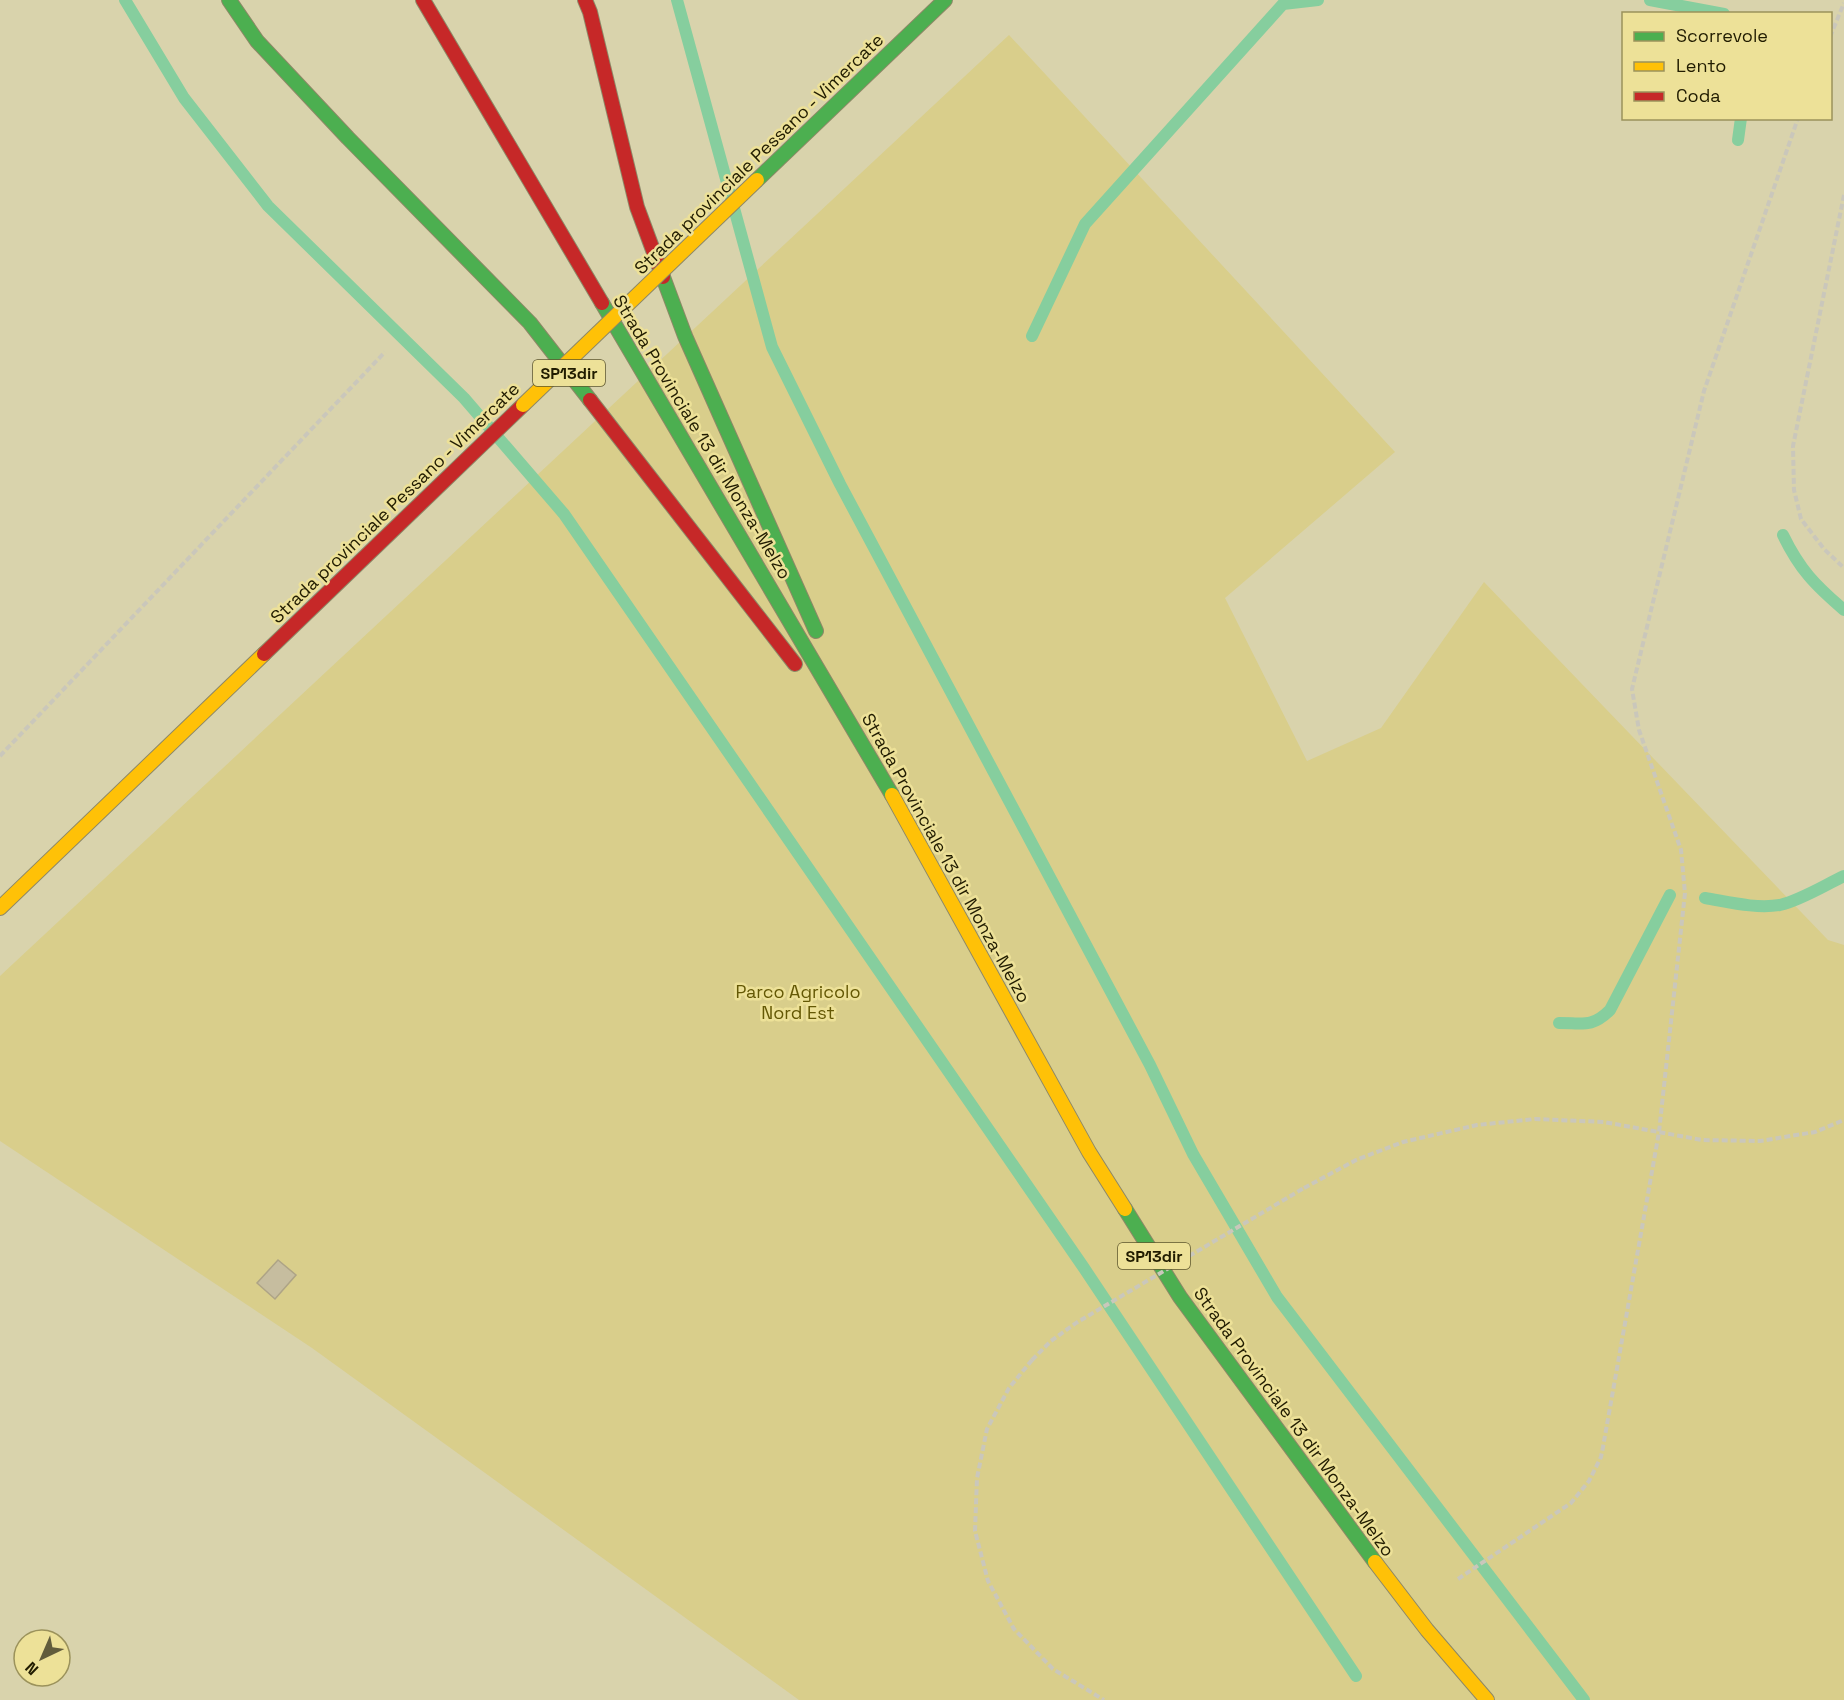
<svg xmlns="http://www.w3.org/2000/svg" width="1844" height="1700" viewBox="0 0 1844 1700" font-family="'Space Grotesk',sans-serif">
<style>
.green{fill:#d9ce8b}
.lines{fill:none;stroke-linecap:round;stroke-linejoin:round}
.stream{stroke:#86ce9e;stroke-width:12}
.building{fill:#c6bd9f;stroke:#aea486;stroke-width:1.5}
.fast-casing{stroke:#8d8867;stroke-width:16}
.slow-casing{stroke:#8d8867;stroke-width:16}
.jam-casing{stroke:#8d8867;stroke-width:16}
.path{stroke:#cac7bb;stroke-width:4;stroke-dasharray:6 3;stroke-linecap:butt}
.fast{stroke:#4caf50;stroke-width:14}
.slow{stroke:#ffc107;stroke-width:14}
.jam{stroke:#c62828;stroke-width:14}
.slow-bridge-casing{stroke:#8d8867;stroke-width:16;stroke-linecap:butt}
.path-bridge{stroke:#cac7bb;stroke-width:4;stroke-dasharray:6 3;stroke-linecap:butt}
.slow-bridge{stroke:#ffc107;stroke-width:14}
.labels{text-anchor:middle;stroke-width:5;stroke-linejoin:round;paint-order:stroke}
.shield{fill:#ede198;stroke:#5e572e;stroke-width:1.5}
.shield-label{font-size:16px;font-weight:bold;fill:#211c00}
.street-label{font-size:18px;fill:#211c00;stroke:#ede198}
.park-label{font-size:18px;fill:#645805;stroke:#ede198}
</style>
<rect width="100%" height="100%" fill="#d9d3ac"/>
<polygon class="green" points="1009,35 1395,452 1225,598 1307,761 1381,728 1484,582 1828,940 1844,945 1844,1700 799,1700 312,1348 0,1141 0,976"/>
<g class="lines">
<g class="stream">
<polyline points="125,0 184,98 268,206 464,398 564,514 1084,1268 1356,1676"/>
<polyline points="677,0 772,347 840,484 1150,1065 1193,1154 1277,1297 1584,1700"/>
<polyline points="1650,0 1724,14"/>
<polyline points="1738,140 1741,118"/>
<polyline points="1032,336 1085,224 1283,4 1318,0"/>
<path d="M 1783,535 C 1800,570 1815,585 1844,610"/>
<path d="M 1705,898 C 1729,902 1756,909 1780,905 C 1801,900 1825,885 1844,876"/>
<path d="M 1559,1023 C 1583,1023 1592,1028 1610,1010 L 1670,895"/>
</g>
</g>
<polygon class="building" points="278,1260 296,1275 275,1299 257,1283"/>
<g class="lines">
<g class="fast-casing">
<g id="fast">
<polyline points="229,0 257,41 348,138 530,323 590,400"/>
<polyline points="757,180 945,0"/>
<polyline points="663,277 685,336 816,631"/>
<polyline points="602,303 892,795"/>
<polyline points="1125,1209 1180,1297 1375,1562"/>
</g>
</g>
<g class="slow-casing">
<g id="slow">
<polyline points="892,795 1089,1152 1125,1209"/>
<polyline points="0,908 264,654"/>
<polyline points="1375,1562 1427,1630 1487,1700"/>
</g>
</g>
<g class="jam-casing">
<g id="jam">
<polyline points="423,0 602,303"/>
<polyline points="585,0 590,12 637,207 663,277"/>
<polyline points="590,400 795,664"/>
<polyline points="264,654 523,405"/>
</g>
</g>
<g class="path">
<polyline points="1830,37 1844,3"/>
<polyline points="1844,195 1793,446 1794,490 1801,519 1824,549 1844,568"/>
<polyline points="0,756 385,352"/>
<polyline points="1304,1188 1356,1160 1403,1142 1477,1125 1535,1119 1604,1122 1702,1140 1760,1141 1815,1132 1844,1120"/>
<polyline points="1032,1360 1009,1388 987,1429 977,1478 975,1531 988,1581 1014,1629 1053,1669 1104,1700"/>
<polyline points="1458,1579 1571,1503 1589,1481 1601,1457 1603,1447 1659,1132 1685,893 1681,850 1639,730 1632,689 1704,391 1798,118"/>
</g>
<use href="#fast" class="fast"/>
<use href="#slow" class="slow"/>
<use href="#jam" class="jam"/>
<g class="slow-bridge-casing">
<polyline id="slow-bridge" points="523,405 757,180"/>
</g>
<polyline class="path-bridge" points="1032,1360 1051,1341 1076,1323 1304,1188"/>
<use href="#slow-bridge" class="slow-bridge"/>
</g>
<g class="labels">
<g class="shield">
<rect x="533" y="360" width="72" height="26" rx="4.5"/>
<rect x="1118" y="1243" width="72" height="26" rx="4.5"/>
</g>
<g class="shield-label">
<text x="569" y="379">SP13dir</text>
<text x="1154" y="1262">SP13dir</text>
</g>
<g class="street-label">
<text transform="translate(759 154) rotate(-44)" y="6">Strada provinciale Pessano - Vimercate</text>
<text transform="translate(702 437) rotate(59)" y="6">Strada Provinciale 13 dir Monza-Melzo</text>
<text transform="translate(395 503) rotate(-44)" y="6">Strada provinciale Pessano - Vimercate</text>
<text transform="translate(946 858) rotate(61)" y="6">Strada Provinciale 13 dir Monza-Melzo</text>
<text transform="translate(1294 1422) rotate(54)" y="6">Strada Provinciale 13 dir Monza-Melzo</text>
</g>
<g class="park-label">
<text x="798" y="998">Parco Agricolo<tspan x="798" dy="21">Nord Est</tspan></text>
</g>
</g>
<rect x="1622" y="12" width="210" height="108" fill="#ede198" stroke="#9b925b" stroke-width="1.5"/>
<rect x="1634" y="32" width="30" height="9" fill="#4caf50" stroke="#9b925b" stroke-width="1.5"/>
<text x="1676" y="42" font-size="18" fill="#211c00">Scorrevole</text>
<rect x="1634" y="62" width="30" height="9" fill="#ffc107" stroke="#9b925b" stroke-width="1.5"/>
<text x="1676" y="72" font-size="18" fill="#211c00">Lento</text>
<rect x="1634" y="92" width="30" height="9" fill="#c62828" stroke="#9b925b" stroke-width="1.5"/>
<text x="1676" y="102" font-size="18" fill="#211c00">Coda</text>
<g transform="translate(42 1658) rotate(224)"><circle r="28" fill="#ede198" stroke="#9b925b" stroke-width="1.5"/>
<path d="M0-4.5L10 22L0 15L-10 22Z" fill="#615c3c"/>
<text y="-9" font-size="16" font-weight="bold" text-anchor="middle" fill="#211c00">N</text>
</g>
</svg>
